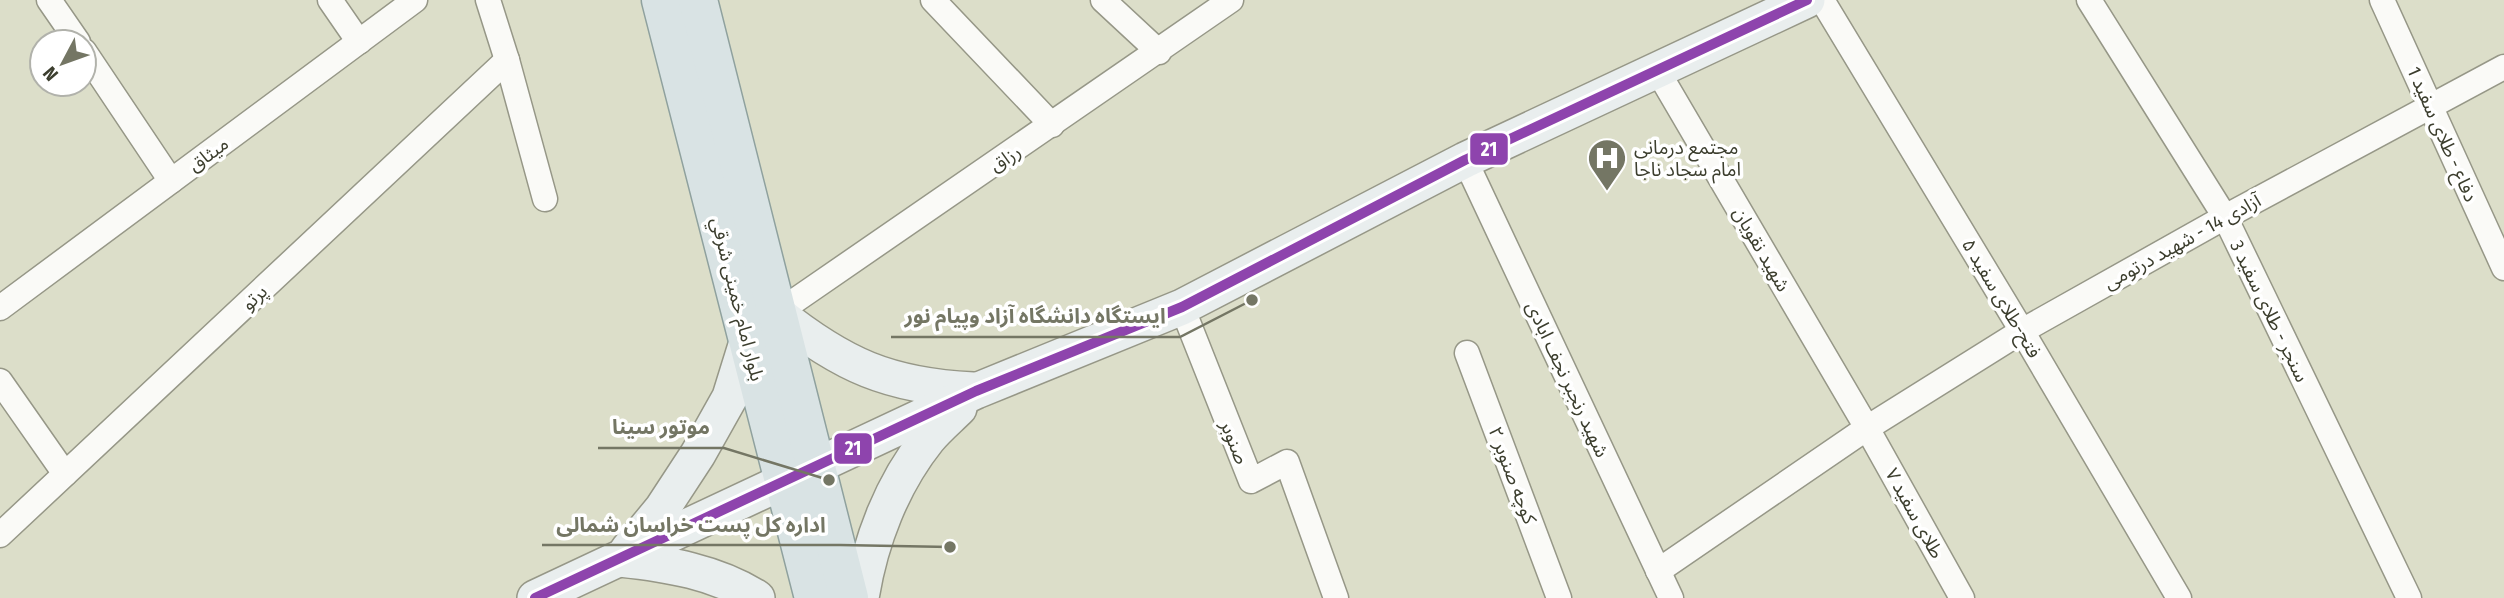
<svg xmlns="http://www.w3.org/2000/svg" width="2504" height="598" viewBox="0 0 2504 598" font-family="'Fira Sans Condensed','Noto Sans Arabic',sans-serif">
<style>
.lines{fill:none;stroke-linecap:round;stroke-linejoin:round}
.street-casing{stroke:#969787;stroke-width:27}
.secondary-casing{stroke:#969787;stroke-width:38}
.primary-casing{stroke:#8fa19e;stroke-width:41}
.street{stroke:#fafaf7;stroke-width:24}
.secondary{stroke:#e9eeee;stroke-width:35}
.primary{stroke:#d9e3e4;stroke-width:38}
.bus-1-casing{stroke:#fff;stroke-width:16}
.bus-1{stroke:#8e44ad;stroke-width:10}
.labels{text-anchor:middle;stroke-width:7;stroke-linejoin:round;paint-order:stroke}
.street-label{font-size:19px;fill:#3c3e2e;stroke:#fff}
.poi-label{font-size:19px;fill:#3c3e2e;stroke:#fff;text-anchor:start}
.leader{fill:none;stroke:#747664;stroke-width:2.5}
.callout-dot{fill:#747664;stroke:#fff;stroke-width:2.5}
.callout-label{font-size:21px;text-anchor:middle;font-weight:bold;fill:#747664;stroke:#fff;stroke-width:7;stroke-linejoin:round;paint-order:stroke}
.line-badge{stroke:#fff;stroke-width:2.5}
.badge-label{font-size:19px;text-anchor:middle;font-weight:bold;fill:#fff}
</style>
<rect width="100%" height="100%" fill="#dcdec9"/>
<g class="lines">
<g class="street-casing">
<g id="street">
<polyline points="49,0 78,42"/>
<polyline points="330,0 359,42"/>
<polyline points="488,0 507,60 545,199"/>
<polyline points="933,0 1052,125"/>
<polyline points="1103,0 1159,52"/>
<polyline points="1822,0 2022,331 2179,598"/>
<polyline points="2089,0 2225,217 2409,598"/>
<polyline points="2382,0 2504,268"/>
<polyline points="84,51 171,181"/>
<polyline points="1657,70 1867,428 1962,598"/>
<polyline points="1465,160 1671,598"/>
<polyline points="1182,307 1251,481 1287,462 1336,598"/>
<polyline points="0,308 415,0"/>
<polyline points="777,313 1231,0"/>
<polyline points="1467,353 1559,598"/>
<polyline points="0,381 65,474"/>
<polyline points="0,535 507,60"/>
<polyline points="1658,571 1867,428 2022,331 2225,217 2504,67"/>
</g>
</g>
<g class="secondary-casing">
<g id="secondary">
<path d="M 777,313 C 842,365 889,386 973,390"/>
<polyline points="628,550 662,509 698,454 730,397 748,339"/>
<path d="M 620,559 C 668,564 716,572 757,598"/>
<polyline points="535,598 976,391 1182,307 1465,160 1807,0"/>
<path d="M 861,598 C 870,541 892,484 928,439 C 937,428 949,418 959,408"/>
</g>
</g>
<g class="primary-casing">
<g id="primary">
<polyline points="661,0 814,598"/>
<polyline points="698,0 849,598"/>
</g>
</g>
<use href="#street" class="street"/>
<use href="#secondary" class="secondary"/>
<use href="#primary" class="primary"/>
<g class="bus-1-casing">
<polyline id="bus-1" points="535,598 976,391 1182,307 1465,160 1807,0"/>
</g>
<use href="#bus-1" class="bus-1"/>
</g>
<defs>
<g id="hospital-pin" transform="scale(2.0125)"><path d="M0 17L-7.5 6A9.5 9.5 0 1 1 7.5 6Z" fill="#747664" stroke="#fff"/><path d="M-5-5h3v3.5h4V-5h3V5h-3V1.5h-4V5h-3Z" fill="#fff"/></g>
</defs>
<g fill-rule="evenodd">
<use href="#hospital-pin" x="1607" y="158"/>
</g>
<g class="labels">
<g class="street-label">
<text transform="translate(2443 134) rotate(66)" y="7">دفاع - طلای سفید 1</text>
<text transform="translate(208 154) rotate(-37)" y="7">میثاق</text>
<text transform="translate(1005 158) rotate(-34)" y="7">رزاق</text>
<text transform="translate(2182 241) rotate(-29)" y="7">آزادی 14 - شهید درتومی</text>
<text transform="translate(1762 249) rotate(60)" y="7">شهید نقویان</text>
<text transform="translate(254 297) rotate(-43)" y="7">پرتو</text>
<text transform="translate(2002 298) rotate(59)" y="7">فتح-طلای سفید ۵</text>
<text transform="translate(738 299) rotate(76)" y="7">بلوار امام خمینی شرقي</text>
<text transform="translate(2270 311) rotate(64)" y="7">سنجر - طلای سفید 3</text>
<text transform="translate(1568 379) rotate(65)" y="7">شهید رنجبر نجف ابادی</text>
<text transform="translate(1235 442) rotate(68)" y="7">صنوبر</text>
<text transform="translate(1513 475) rotate(69)" y="7">کوچه صنوبر ۲</text>
<text transform="translate(1915 513) rotate(61)" y="7">طلای سفید ۷</text>
</g>
<g class="poi-label">
<text x="1634" y="154">مجتمع درمانی<tspan x="1634" dy="22">امام سجاد ناجا</tspan></text>
</g>
</g>
<path class="leader" d="M1252 300L1180 337H891M829 480L724 448H598M950 547L840 545H542"/>
<g class="callout-dot">
<circle cx="1252" cy="300" r="7"/>
<circle cx="829" cy="480" r="7"/>
<circle cx="950" cy="547" r="7"/>
</g>
<g class="callout-label">
<text x="1035" y="323">ایستگاه دانشگاه آزاد وپیام نور</text>
<text x="661" y="434">موتور سینا</text>
<text x="691" y="532">اداره کل پست خراسان شمالی</text>
</g>
<g class="line-badge">
<rect x="1469" y="132" width="40" height="34" rx="7" fill="#8e44ad"/>
<rect x="833" y="432" width="40" height="33" rx="7" fill="#8e44ad"/>
</g>
<g class="badge-label">
<text x="1489" y="156">21</text>
<text x="853" y="455">21</text>
</g>
<g transform="translate(63 63) rotate(229)"><circle r="33" fill="#ffffff" stroke="#b1b2ab" stroke-width="2"/>
<path d="M0-5L12 26L0 18L-12 26Z" fill="#747664"/>
<text y="-10" font-size="19" font-weight="bold" text-anchor="middle" fill="#3c3e2e">N</text>
</g>
</svg>
